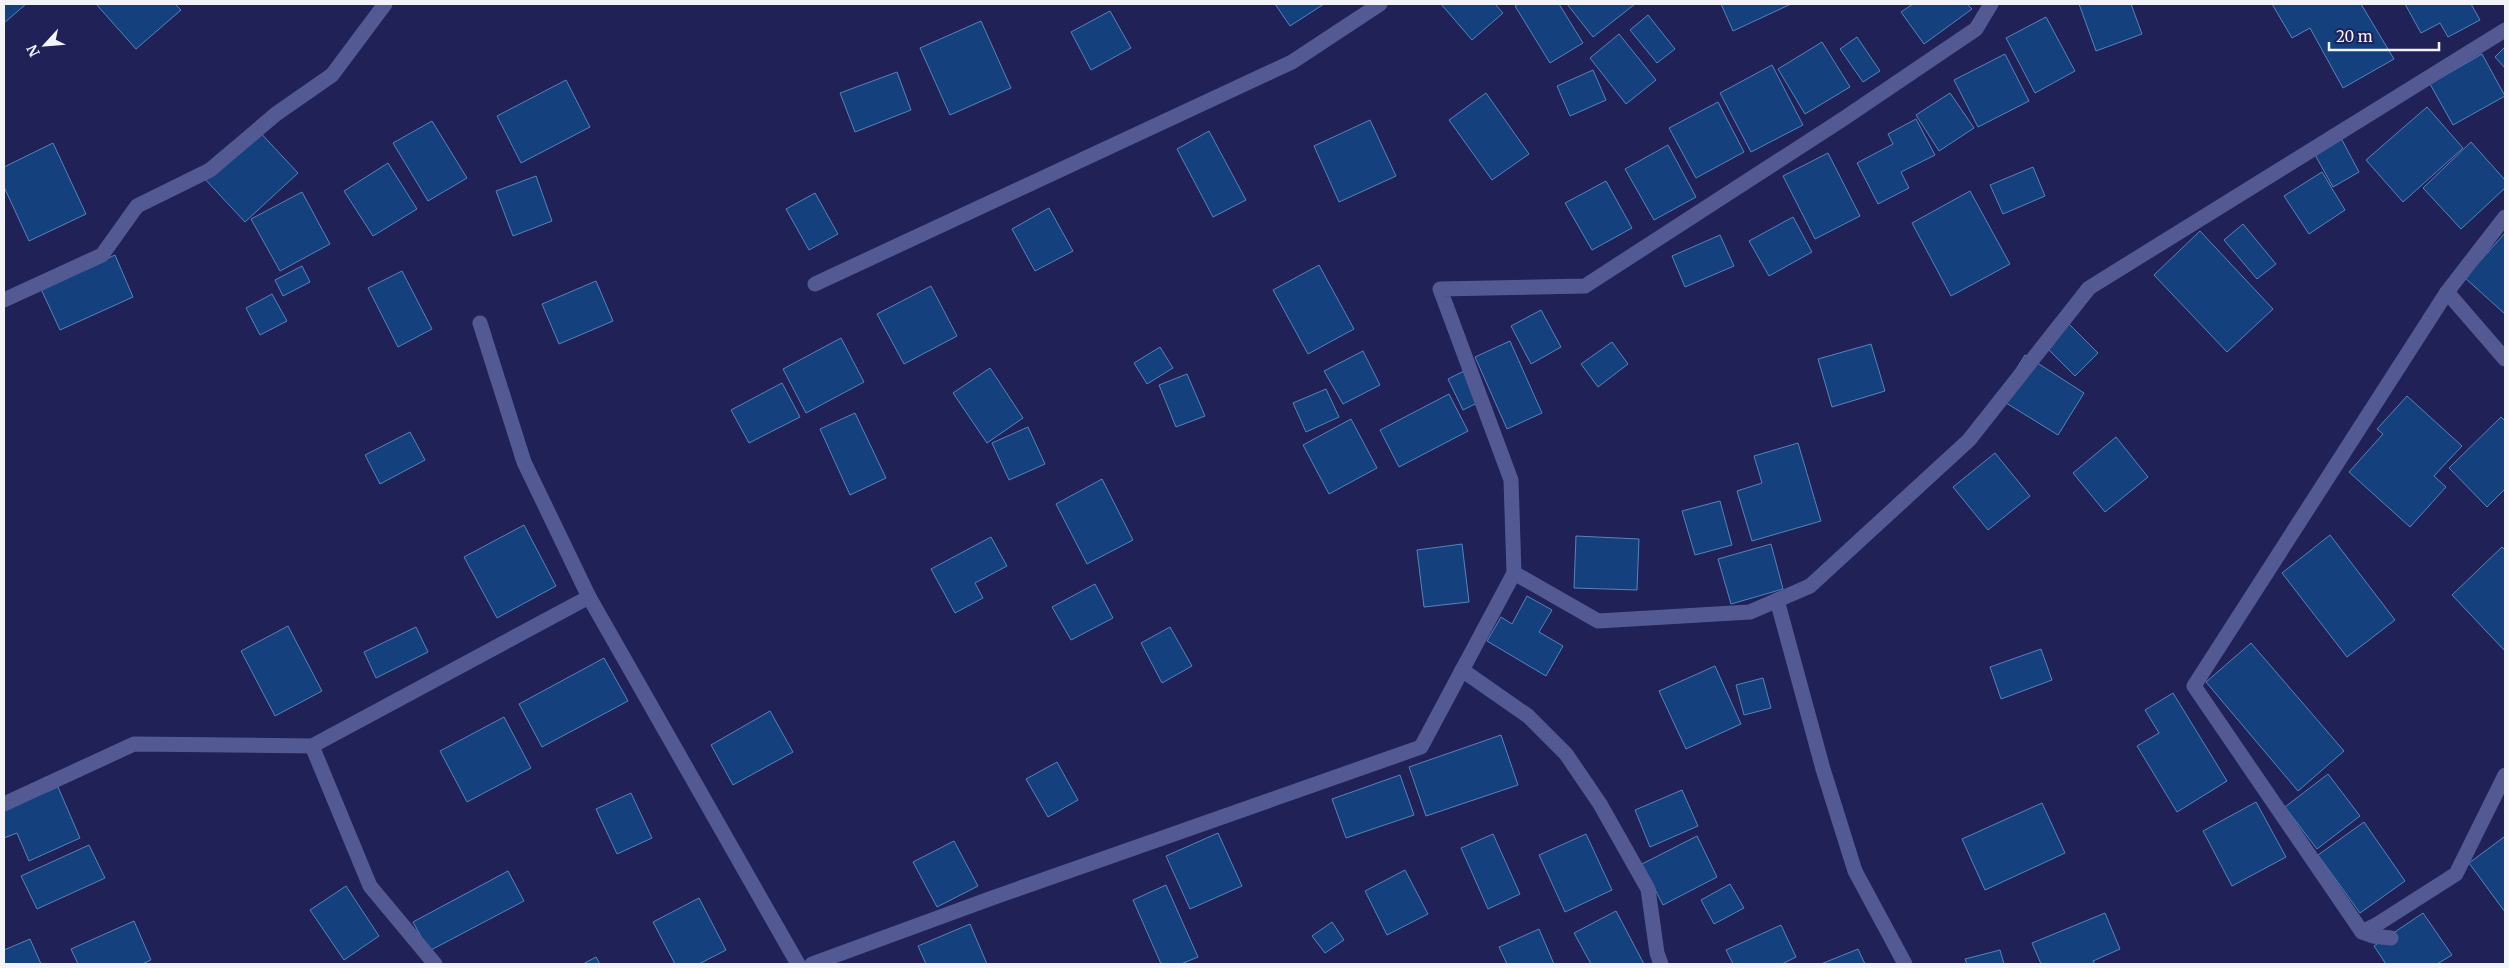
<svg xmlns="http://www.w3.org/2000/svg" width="2509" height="968" viewBox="0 0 2509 968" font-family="Merriweather,serif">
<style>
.building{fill:#14417e;stroke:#5a82b9}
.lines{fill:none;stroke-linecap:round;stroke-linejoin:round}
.minor{stroke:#535a93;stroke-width:15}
</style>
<rect width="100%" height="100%" fill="#1f2157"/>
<g class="building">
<polygon points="4,4 26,4 4,23"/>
<polygon points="96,4 175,4 181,10 136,49"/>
<polygon points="1275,4 1324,4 1290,26"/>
<polygon points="1441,4 1495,4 1503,13 1472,40"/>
<polygon points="1519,4 1559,4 1583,43 1550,63 1515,6"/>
<polygon points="1567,4 1635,4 1593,37"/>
<polygon points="1721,4 1791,4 1733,31"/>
<polygon points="1913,4 1967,4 1972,9 1924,44 1901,12"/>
<polygon points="2079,4 2131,4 2142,34 2096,51"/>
<polygon points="2272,4 2361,4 2394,59 2343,88 2310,28 2292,38"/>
<polygon points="2405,4 2471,4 2480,20 2448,37 2440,23 2421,33"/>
<polygon points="1110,11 1131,48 1091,70 1071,32"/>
<polygon points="1648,15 1675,49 1657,63 1630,30"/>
<polygon points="2046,17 2075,71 2035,93 2006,38"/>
<polygon points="981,21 1011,88 950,115 920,48"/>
<polygon points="1619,34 1656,80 1626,104 1590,58"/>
<polygon points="1857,37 1880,71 1863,82 1840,49"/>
<polygon points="1822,42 1850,87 1805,114 1778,69"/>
<polygon points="2505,47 2505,68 2495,57"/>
<polygon points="2005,54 2029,101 1978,127 1954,80"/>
<polygon points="2482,54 2505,96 2453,125 2430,84"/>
<polygon points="1772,65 1803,125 1751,152 1720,93"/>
<polygon points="1593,70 1606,100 1570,116 1557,86"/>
<polygon points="897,72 911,110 855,132 840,93"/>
<polygon points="566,80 590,127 521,163 497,116"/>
<polygon points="1486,93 1529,154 1492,180 1449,120"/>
<polygon points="1950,93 1974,128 1939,151 1916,115"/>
<polygon points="1718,102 1744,152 1696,178 1669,128"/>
<polygon points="2427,107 2463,148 2403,202 2366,160"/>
<polygon points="1916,119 1935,155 1901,172 1909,188 1878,204 1857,163 1893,144 1888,134"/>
<polygon points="1370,120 1396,176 1339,202 1314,146"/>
<polygon points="432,121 467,178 428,201 393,143"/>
<polygon points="255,127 298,173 245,222 203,177"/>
<polygon points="1209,131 1246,200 1213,217 1177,149"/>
<polygon points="2341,138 2359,172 2333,187 2314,153"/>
<polygon points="2471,142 2505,180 2505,188 2461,229 2423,188"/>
<polygon points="53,143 86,214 29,241 4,187 4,167"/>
<polygon points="1668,145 1696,197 1654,220 1625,169"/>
<polygon points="1828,153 1860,216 1815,239 1783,176"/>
<polygon points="388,163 417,209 373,236 344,191"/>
<polygon points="2033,167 2045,196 2003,214 1990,185"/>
<polygon points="2322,172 2345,210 2309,234 2284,196"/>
<polygon points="536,176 552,221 513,236 496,191"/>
<polygon points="1606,181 1632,228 1592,250 1565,203"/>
<polygon points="1970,191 2010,264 1951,296 1912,223"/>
<polygon points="302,192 330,244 280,271 251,219"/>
<polygon points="815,193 838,234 809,250 786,209"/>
<polygon points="1049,208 1073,251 1035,271 1012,229"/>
<polygon points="1793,217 1812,252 1769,276 1749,241"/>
<polygon points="2243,224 2276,264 2257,279 2224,240"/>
<polygon points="2200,231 2273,309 2227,352 2154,275"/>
<polygon points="2505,233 2505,314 2465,278"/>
<polygon points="1720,235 1734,266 1685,287 1672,256"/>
<polygon points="115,255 133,297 60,330 41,289"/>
<polygon points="1319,265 1354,329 1308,354 1273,290"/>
<polygon points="302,266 310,282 283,296 275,280"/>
<polygon points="402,271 432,329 398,347 368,288"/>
<polygon points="596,281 613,321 559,344 542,304"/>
<polygon points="931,286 957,336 904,364 877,314"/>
<polygon points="272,294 287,321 260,335 246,308"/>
<polygon points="1541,310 1561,347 1531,364 1511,326"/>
<polygon points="2063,318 2098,353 2075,376 2040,341"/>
<polygon points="841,338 864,382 806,413 783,369"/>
<polygon points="1510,341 1542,413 1507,429 1475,357"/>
<polygon points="1612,342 1628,364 1598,387 1581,364"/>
<polygon points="1871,344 1885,391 1832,407 1818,359"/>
<polygon points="1160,347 1173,368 1147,384 1134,363"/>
<polygon points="1363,351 1380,385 1343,404 1324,371"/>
<polygon points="2025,355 2084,393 2058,435 1998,398"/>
<polygon points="990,368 1023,418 987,443 953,393"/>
<polygon points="1464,371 1479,402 1463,410 1448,379"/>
<polygon points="1187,374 1205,416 1176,427 1159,385"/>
<polygon points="782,383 800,417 749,443 731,410"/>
<polygon points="1326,389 1339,417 1306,432 1293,403"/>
<polygon points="1449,394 1468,431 1399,467 1380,430"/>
<polygon points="2407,396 2462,446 2434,476 2446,487 2410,527 2349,472 2383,434 2377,429"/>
<polygon points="855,413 886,478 850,495 820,429"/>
<polygon points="2501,417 2505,421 2505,489 2487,507 2449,468"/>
<polygon points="1351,419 1377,468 1329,494 1303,445"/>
<polygon points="1028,427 1045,464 1009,480 992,443"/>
<polygon points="410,432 425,460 380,484 365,455"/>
<polygon points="2116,437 2148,477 2105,512 2073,473"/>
<polygon points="1798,443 1821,521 1752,541 1737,491 1762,483 1754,456"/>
<polygon points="1995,453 2030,496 1988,530 1953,487"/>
<polygon points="1102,479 1133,540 1087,564 1056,504"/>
<polygon points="1720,501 1732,545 1695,555 1682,511"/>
<polygon points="524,525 556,586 497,618 464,557"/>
<polygon points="2330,535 2395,620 2347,657 2282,573"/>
<polygon points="1576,536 1639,539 1637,590 1574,588"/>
<polygon points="991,537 1007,566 975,583 983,598 955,613 931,569"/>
<polygon points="1462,544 1469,602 1424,607 1417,550"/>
<polygon points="1771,544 1783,589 1731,604 1718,559"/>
<polygon points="2502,547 2505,550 2505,651 2452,595"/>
<polygon points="1095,584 1113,618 1071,640 1052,607"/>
<polygon points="1527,596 1552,610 1539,632 1563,646 1546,676 1487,641 1501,617 1512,624"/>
<polygon points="288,626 322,691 275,716 241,651"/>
<polygon points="416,627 428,652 376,678 364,652"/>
<polygon points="1170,627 1192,666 1162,683 1141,643"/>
<polygon points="2251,643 2344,751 2298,791 2206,682"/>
<polygon points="2041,649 2052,680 2001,699 1990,667"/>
<polygon points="604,658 628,701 542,747 519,704"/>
<polygon points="1715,666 1741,724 1686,749 1659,691"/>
<polygon points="1763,678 1771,708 1744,715 1736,685"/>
<polygon points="2173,693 2227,781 2177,812 2137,746 2159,733 2145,710"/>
<polygon points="770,711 793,752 733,785 711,745"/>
<polygon points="504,717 531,768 467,802 440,751"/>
<polygon points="1501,735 1518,785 1426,816 1409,767"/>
<polygon points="1057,762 1078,800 1048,817 1026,779"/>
<polygon points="2328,774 2360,816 2317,849 2285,807"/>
<polygon points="1400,775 1414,815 1346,838 1332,799"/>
<polygon points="58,787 80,838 29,861 17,833 4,838 4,810"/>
<polygon points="1682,790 1698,826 1650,847 1635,810"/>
<polygon points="631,793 652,838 617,854 596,809"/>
<polygon points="2256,802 2286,857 2232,886 2203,831"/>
<polygon points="2042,803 2065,853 1985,890 1962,839"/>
<polygon points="2364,822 2405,881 2360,913 2318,855"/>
<polygon points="1218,833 1242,886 1190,909 1166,856"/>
<polygon points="1493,834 1520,894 1488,909 1461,848"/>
<polygon points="1586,834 1612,890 1565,912 1539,855"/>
<polygon points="1697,836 1717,877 1663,905 1642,864"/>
<polygon points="2504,837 2505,838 2505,912 2469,863"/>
<polygon points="954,841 978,886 937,907 913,862"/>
<polygon points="89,845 105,878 37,909 21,876"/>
<polygon points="1405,870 1428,914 1387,935 1365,891"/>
<polygon points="508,871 524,901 429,951 413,922"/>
<polygon points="1730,884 1744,908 1714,924 1701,900"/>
<polygon points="1166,885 1198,957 1181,964 1161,964 1133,900"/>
<polygon points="346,886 379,936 344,960 310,910"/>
<polygon points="699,898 726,950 699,964 675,964 653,922"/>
<polygon points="1616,911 1644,964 1591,964 1574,933"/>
<polygon points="2105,913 2120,949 2093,961 2095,964 2041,964 2032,943"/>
<polygon points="2423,913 2452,955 2437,964 2386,964 2374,946"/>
<polygon points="134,921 151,960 142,964 78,964 71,949"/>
<polygon points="1332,922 1344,940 1325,953 1312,936"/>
<polygon points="970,924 987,964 926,964 918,946"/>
<polygon points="1781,925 1796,957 1782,964 1733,964 1726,950"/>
<polygon points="1539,929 1554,964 1507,964 1499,947"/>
<polygon points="30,939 41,964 4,964 4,950"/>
<polygon points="1858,949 1865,964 1821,964"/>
<polygon points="2000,950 2004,964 1967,964 1965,959"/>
<polygon points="596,957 600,964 583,964"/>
</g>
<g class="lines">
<g class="minor">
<polyline points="815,284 1292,62 1380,4"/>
<polyline points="2447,292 2505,217"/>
<polyline points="4,300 102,255 137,206 210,170 276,114 332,75 385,4"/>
<polyline points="480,323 524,462 589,597 798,964"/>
<polyline points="1514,573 1511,480 1440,289 1585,286 1843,119 1976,29 1991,4"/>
<polyline points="1777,600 1823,769 1855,871 1905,964"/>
<polyline points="1462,670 1528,716 1566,754 1600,804 1648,889 1657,953 1661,964"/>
<polyline points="312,746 370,886 435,964"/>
<polyline points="4,804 134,744 312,746 589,597"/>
<polyline points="2362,932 2376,925 2456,874 2505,775"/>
<polyline points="2391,938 2373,936 2362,932 2194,686 2447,292 2505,359"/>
<polyline points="812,964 992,898 1421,747 1514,573 1598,621 1750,612 1810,586 1969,440 2089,288 2505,30"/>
</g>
</g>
<rect width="2509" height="968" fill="none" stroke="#f3f4fb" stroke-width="10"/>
<g transform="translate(45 45) rotate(244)" stroke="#1f2157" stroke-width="4" paint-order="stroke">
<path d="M0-4L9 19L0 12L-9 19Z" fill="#f3f4fb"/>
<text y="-8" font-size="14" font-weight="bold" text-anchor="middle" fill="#f3f4fb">N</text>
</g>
<path d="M2329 42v8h110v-8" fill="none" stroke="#f3f4fb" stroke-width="2.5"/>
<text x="2336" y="42" font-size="15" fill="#f3f4fb" stroke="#1f2157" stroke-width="4" paint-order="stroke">20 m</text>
</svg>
